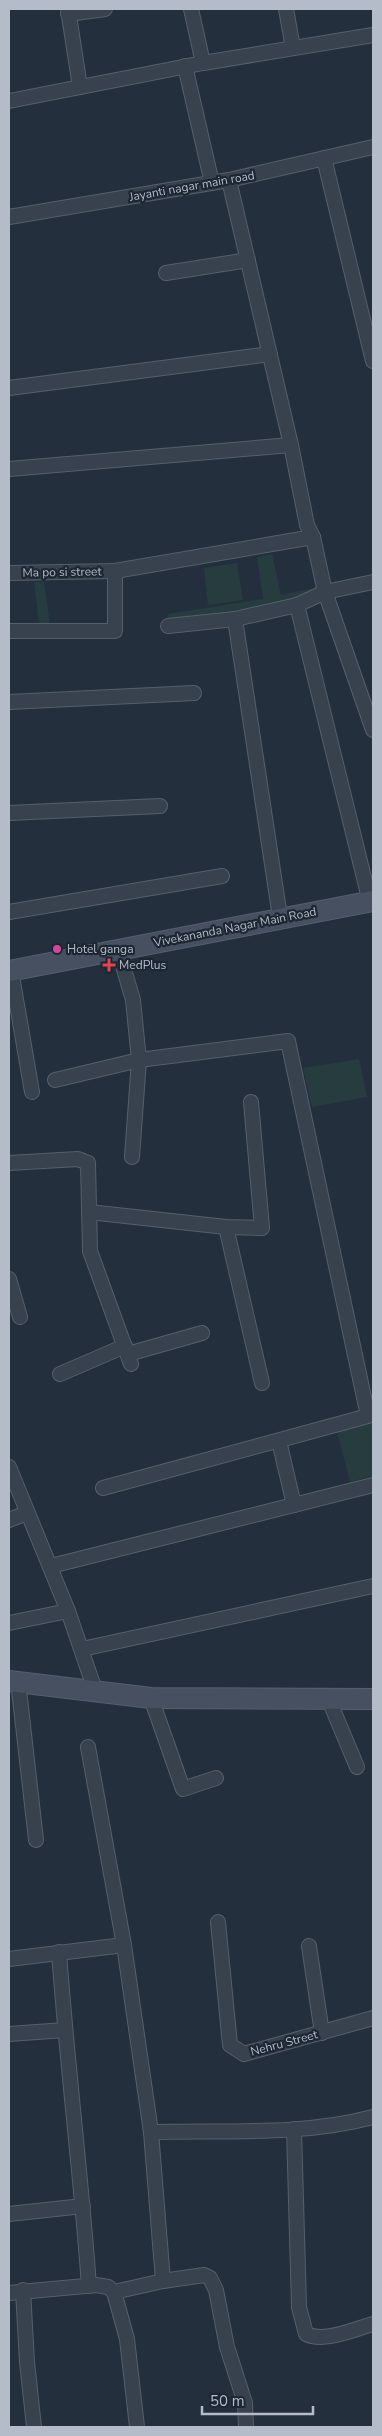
<svg xmlns="http://www.w3.org/2000/svg" width="382" height="2436" viewBox="0 0 382 2436" font-family="'Nunito Sans',sans-serif">
<style>
.green{fill:#263c3f}
.lines{fill:none;stroke-linecap:round;stroke-linejoin:round}
.street-casing{stroke:#565f6c;stroke-width:16}
.secondary-casing{stroke:#565f6c;stroke-width:22}
.street{stroke:#38414e;stroke-width:14}
.secondary{stroke:#465061;stroke-width:20}
.hotel-dot{fill:#d1479c;stroke:#1d2633;stroke-width:2}
.health-dot{fill:#e0444e;stroke:#1d2633;stroke-width:2}
.labels{text-anchor:middle;stroke-width:4.5;stroke-linejoin:round;paint-order:stroke}
.street-label{font-size:12px;fill:#b4bcc9;stroke:#1d2633}
.poi-label{font-size:12px;fill:#b4bcc9;stroke:#1d2633;text-anchor:start}
</style>
<rect width="100%" height="100%" fill="#242f3e"/>
<g class="green">
<polygon points="272,554 281,595 318,587 320,592 297,603 168,622 168,614 263,599 257,557"/>
<polygon points="237,563 243,600 208,605 204,568"/>
<polygon points="34,582 44,582 50,625 39,625"/>
<polygon points="359,1059 367,1097 312,1107 303,1068"/>
<polygon points="373,1420 373,1476 350,1482 337,1431"/>
</g>
<g class="lines">
<g class="street-casing">
<g id="street">
<polyline points="68,9 80,87"/>
<polyline points="191,9 203,63"/>
<polyline points="286,9 293,48"/>
<polyline points="68,14 105,9"/>
<polyline points="185,66 212,183"/>
<polyline points="9,101 203,63 373,35"/>
<polyline points="324,158 373,361"/>
<polyline points="229,180 291,445 307,525 313,537 325,592 373,730"/>
<polyline points="9,217 229,180 373,147"/>
<polyline points="166,273 248,260"/>
<polyline points="9,388 270,354"/>
<polyline points="9,469 291,445"/>
<polyline points="9,573 115,571"/>
<polyline points="297,605 370,902"/>
<polyline points="235,619 280,917"/>
<polyline points="168,626 235,619 297,605 325,592 373,582"/>
<polyline points="9,631 115,631 115,571 313,537"/>
<polyline points="9,702 194,693"/>
<polyline points="9,813 160,806"/>
<polyline points="9,912 222,876"/>
<polyline points="11,970 32,1092"/>
<polyline points="55,1080 139,1060 132,1157"/>
<polyline points="9,1163 78,1159 88,1163 90,1251 131,1364"/>
<polyline points="89,1212 226,1227 262,1228 251,1102"/>
<polyline points="226,1227 262,1383"/>
<polyline points="9,1279 20,1317"/>
<polyline points="128,1354 202,1333"/>
<polyline points="60,1374 125,1346"/>
<polyline points="279,1441 294,1505"/>
<polyline points="9,1467 68,1611"/>
<polyline points="103,1488 368,1416 288,1041 139,1060 133,1000 118,949"/>
<polyline points="9,1520 27,1513"/>
<polyline points="51,1566 373,1485"/>
<polyline points="9,1623 68,1611 96,1693"/>
<polyline points="82,1649 373,1586"/>
<polyline points="18,1681 36,1840"/>
<polyline points="151,1698 183,1789 216,1778"/>
<polyline points="329,1700 357,1767"/>
<polyline points="88,1747 124,1945 151,2132 163,2281"/>
<polyline points="218,1922 230,2045 244,2054 373,2018"/>
<polyline points="309,1946 322,2033"/>
<path d="M 59,1952 C 67,2064 81,2174 89,2286"/>
<polyline points="9,1959 124,1945"/>
<polyline points="9,2034 65,2030"/>
<path d="M 294,2129 L 299,2307 L 306,2334 C 324,2343 354,2329 373,2324"/>
<path d="M 151,2132 C 224,2130 302,2136 373,2117"/>
<polyline points="9,2214 83,2206"/>
<polyline points="23,2290 27,2362 34,2427"/>
<polyline points="114,2292 127,2339 137,2427"/>
<polyline points="9,2293 96,2285 108,2287 114,2292 163,2281 204,2275 210,2278 216,2290 227,2347 245,2403 246,2427"/>
</g>
</g>
<g class="secondary-casing">
<g id="secondary">
<polyline points="9,971 373,901"/>
<polyline points="9,1681 151,1698 373,1699"/>
</g>
</g>
<use href="#street" class="street"/>
<use href="#secondary" class="secondary"/>
</g>
<circle class="hotel-dot" cx="57" cy="949" r="5"/>
<path class="health-dot" d="M106.5 957.5h5v5h5v5h-5v5h-5v-5h-5v-5h5z"/>
<g class="labels">
<g class="street-label">
<text transform="translate(192 186) rotate(-10)" y="4">Jayanti nagar main road</text>
<text transform="translate(62 572) rotate(-1)" y="4">Ma po si street</text>
<text transform="translate(235 927) rotate(-11)" y="4">Vivekananda Nagar Main Road</text>
<text transform="translate(284 2043) rotate(-15)" y="4">Nehru Street</text>
</g>
<g class="poi-label">
<text x="67" y="953">Hotel ganga</text>
<text x="119" y="969">MedPlus</text>
</g>
</g>
<rect width="382" height="2436" fill="none" stroke="#b4bcc9" stroke-width="20"/>
<path d="M202 2406v8h111v-8" fill="none" stroke="#b4bcc9" stroke-width="2.5"/>
<text x="210" y="2406" font-size="15" fill="#b4bcc9" stroke="#1d2633" stroke-width="4" paint-order="stroke">50 m</text>
</svg>
